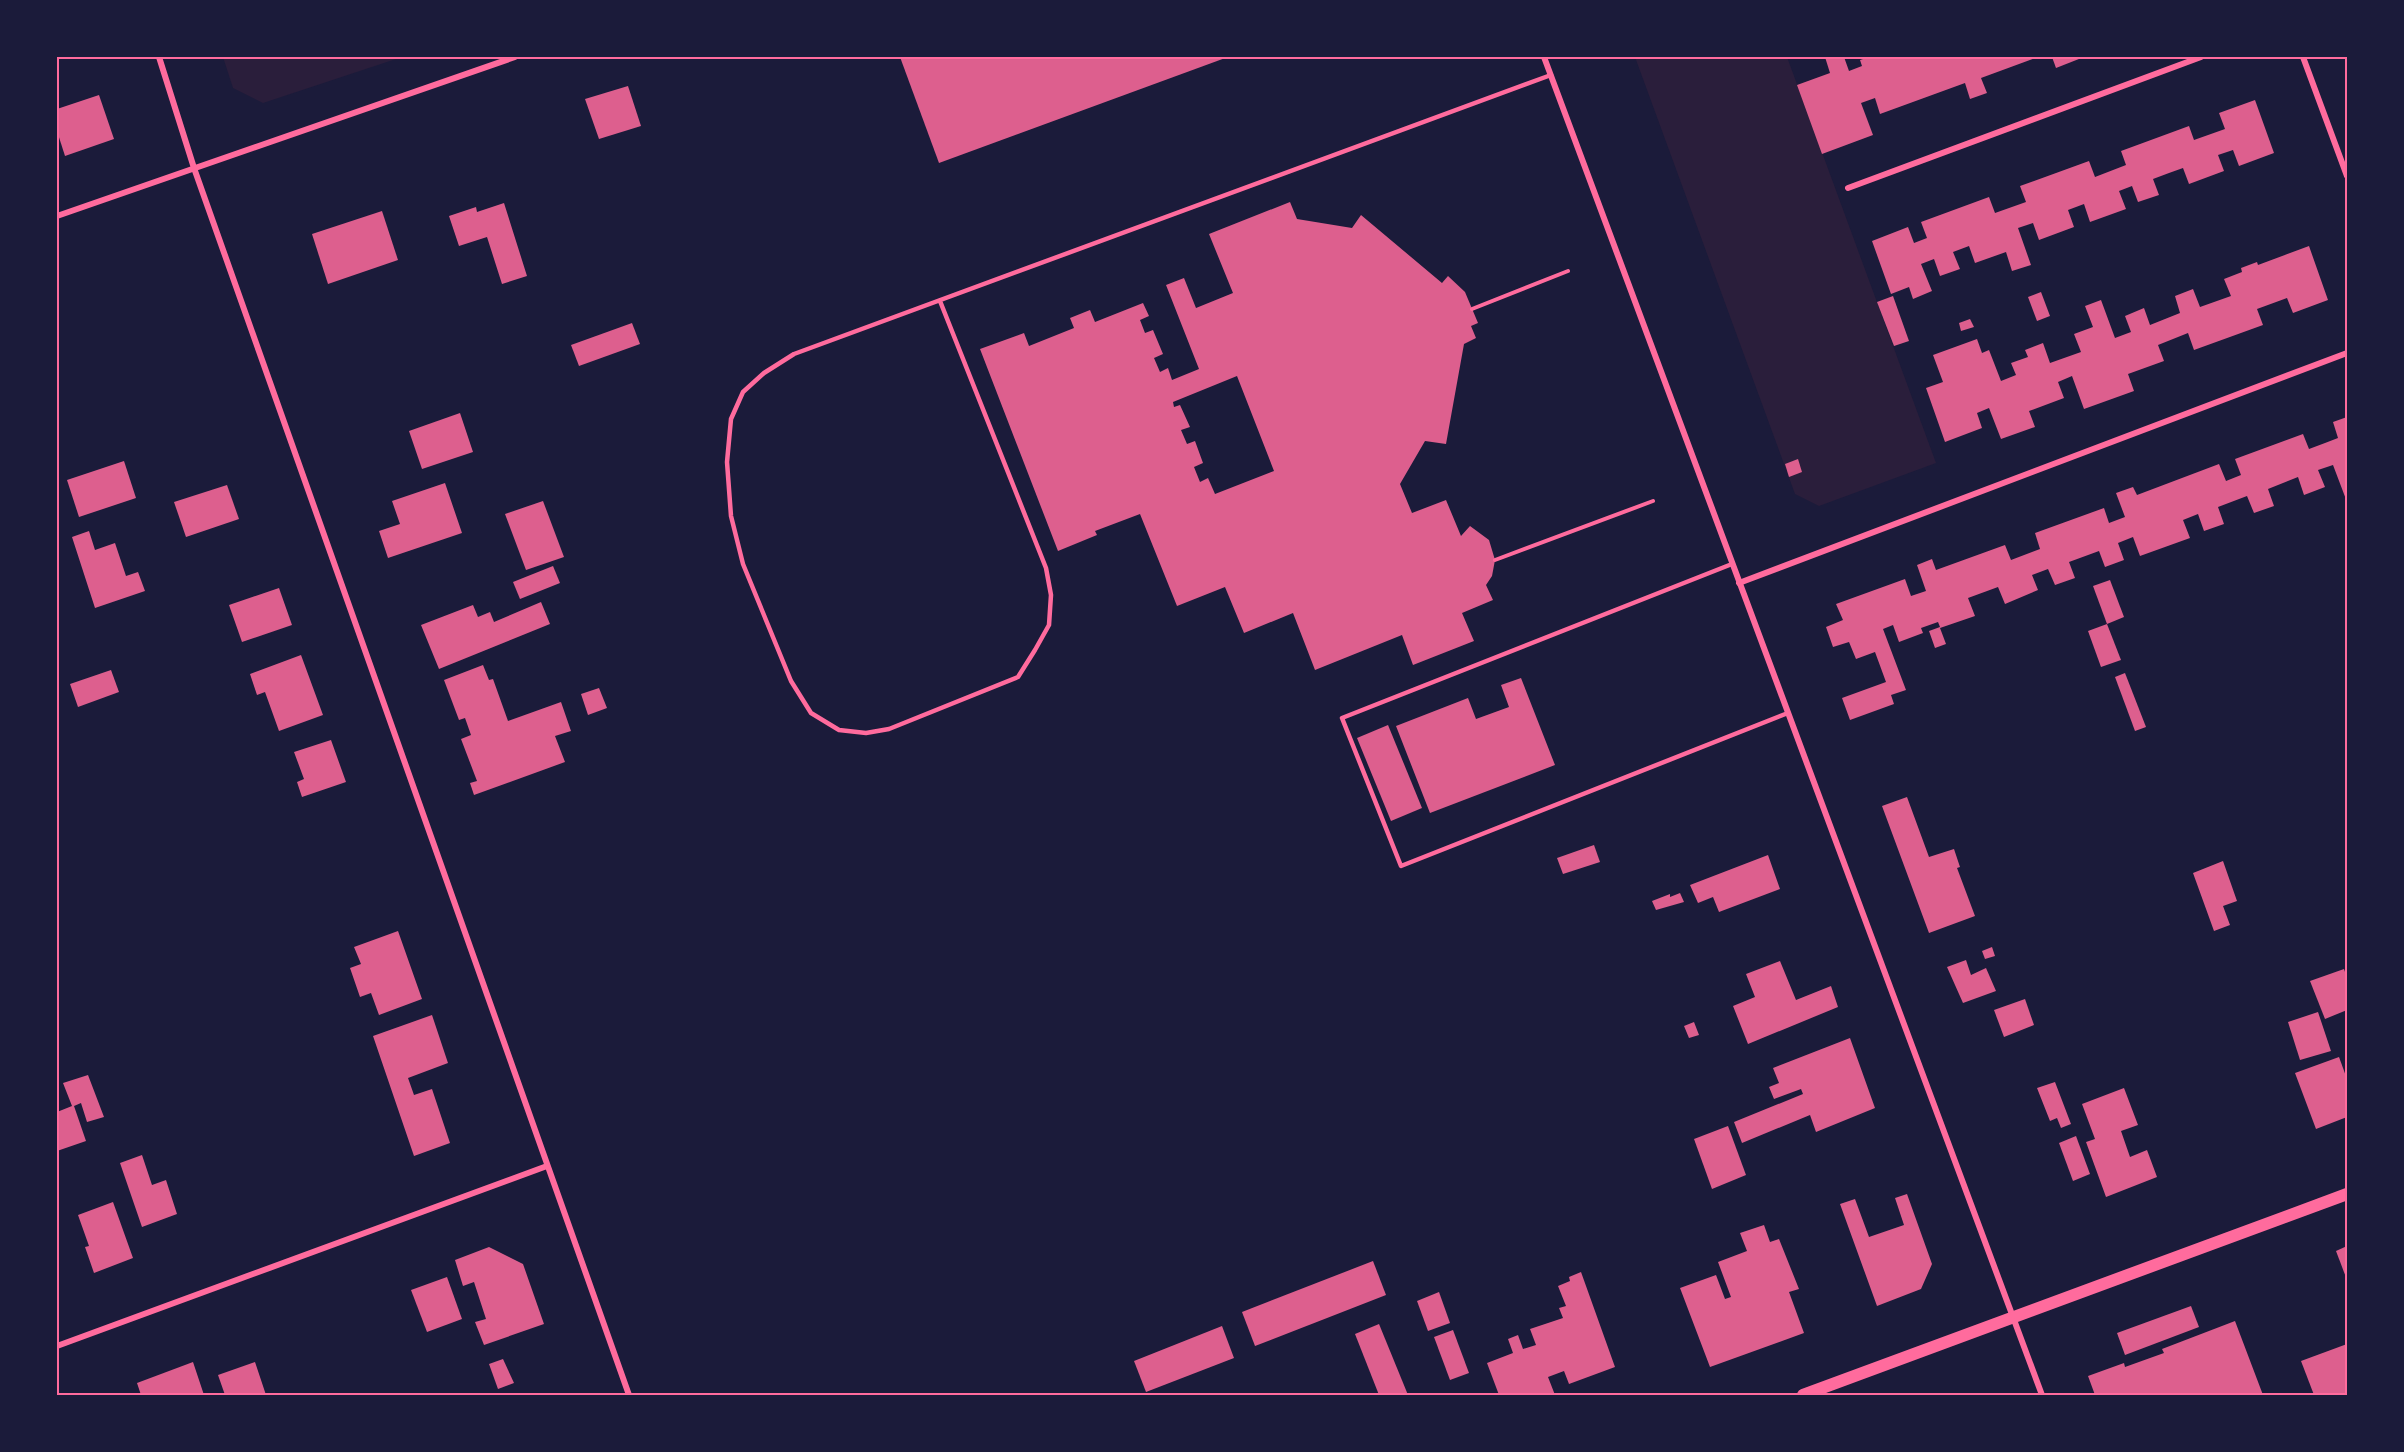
<svg xmlns="http://www.w3.org/2000/svg" width="2404" height="1452" viewBox="0 0 2404 1452" font-family="Spectral,serif">
<style>
.green{fill:#2a1e3b}
.building{fill:#dd5f8e;fill-rule:evenodd}
.lines{fill:none;stroke-linecap:round;stroke-linejoin:round}
.path{stroke:#ff6b9d;stroke-width:4}
.service{stroke:#ff6b9d;stroke-width:4.5}
.minor{stroke:#ff6b9d;stroke-width:6}
.secondary{stroke:#ff6b9d;stroke-width:12}
.neatline{fill:none;stroke:#ff6b9d;stroke-width:2}
</style>
<rect width="100%" height="100%" fill="#1b1b3a"/>
<g class="green">
<polygon points="223,57 402,57 263,103 233,88"/>
<polygon points="1635,57 1787,57 1936,463 1819,506 1795,494"/>
</g>
<g class="building">
<polygon points="900,57 1228,57 939,163"/>
<polygon points="1825,57 1844,57 1849,71 1862,66 1860,60 1869,57 2038,57 1981,78 1987,93 1970,99 1965,83 1880,114 1875,98 1861,103 1873,135 1822,154 1797,85 1830,73"/>
<polygon points="2052,57 2084,57 2056,68"/>
<polygon points="628,86 641,126 599,139 585,99"/>
<polygon points="99,95 114,139 65,156 57,131 57,109"/>
<polygon points="2255,100 2274,153 2239,166 2233,150 2218,155 2224,171 2189,184 2183,168 2169,173 2153,179 2159,195 2138,202 2132,186 2119,191 2126,209 2090,222 2084,204 2068,210 2074,227 2039,240 2033,223 2018,228 2031,265 2012,271 2006,252 1975,263 1969,246 1953,252 1960,269 1940,276 1934,259 1921,264 1932,291 1913,299 1909,287 1891,294 1872,241 1908,227 1914,243 1927,238 1921,222 1989,197 1995,213 2026,202 2020,186 2089,161 2095,177 2126,165 2121,151 2189,126 2194,140 2225,129 2219,113"/>
<path d="M 1290,202 L 1297,219 L 1352,228 L 1361,215 L 1442,283 L 1448,276 L 1465,292 L 1478,323 L 1471,326 L 1476,338 L 1464,344 L 1446,444 L 1425,441 L 1400,484 L 1412,513 L 1446,500 L 1461,536 L 1470,526 L 1489,540 L 1495,560 L 1492,576 L 1486,585 L 1493,600 L 1462,613 L 1474,641 L 1413,665 L 1402,635 L 1315,670 L 1293,613 L 1244,633 L 1225,587 L 1177,606 L 1140,514 L 1095,531 L 1097,535 L 1058,551 L 980,349 L 1024,333 L 1029,346 L 1074,328 L 1070,318 L 1090,310 L 1095,322 L 1143,303 L 1149,316 L 1140,320 L 1145,333 L 1153,330 L 1163,354 L 1154,358 L 1160,372 L 1168,368 L 1172,380 L 1199,369 L 1166,285 L 1184,278 L 1196,308 L 1233,293 L 1209,234 ZM 1237,376 L 1274,471 L 1215,494 L 1208,478 L 1200,482 L 1194,467 L 1203,463 L 1195,441 L 1187,444 L 1181,430 L 1190,427 L 1180,405 L 1174,407 L 1173,402 Z"/>
<polygon points="504,203 527,276 502,284 487,237 459,246 449,216 476,207 477,212"/>
<polygon points="382,211 398,260 328,284 312,234"/>
<polygon points="2309,246 2328,300 2293,313 2287,298 2257,309 2263,325 2194,350 2188,333 2158,345 2164,361 2128,374 2134,391 2084,409 2072,376 2058,382 2064,398 2029,411 2035,427 2001,439 1989,408 1977,413 1982,428 1945,442 1926,388 1943,382 1933,355 1977,339 1982,353 1989,350 2001,381 2016,375 2011,363 2028,357 2025,350 2043,343 2050,363 2081,352 2074,334 2093,327 2085,306 2101,300 2115,338 2131,332 2125,316 2144,308 2150,325 2180,313 2175,296 2193,289 2200,307 2231,296 2224,279 2242,272 2241,268 2257,262 2258,265"/>
<polygon points="2041,292 2050,316 2037,321 2028,297"/>
<polygon points="1893,296 1909,341 1894,346 1877,302"/>
<polygon points="1970,319 1974,327 1961,331 1959,323"/>
<polygon points="632,323 640,344 579,366 571,345"/>
<polygon points="460,413 473,452 422,469 409,431"/>
<polygon points="2347,417 2347,502 2333,465 2318,470 2325,487 2304,495 2298,477 2268,489 2274,506 2254,513 2247,496 2218,507 2224,524 2204,531 2198,514 2183,520 2190,538 2140,556 2133,537 2118,543 2124,560 2105,567 2099,551 2069,562 2075,578 2055,585 2048,569 2032,575 2038,590 2005,604 1998,587 1968,598 1975,616 1940,628 1946,644 1935,648 1929,631 1940,627 1938,622 1921,628 1923,633 1899,642 1893,625 1883,629 1906,690 1891,695 1894,704 1850,720 1842,698 1886,682 1875,652 1856,659 1849,642 1833,647 1826,627 1843,620 1836,604 1905,579 1911,596 1926,591 1917,565 1932,559 1936,570 2005,545 2011,560 2040,549 2035,533 2104,508 2109,523 2125,517 2116,493 2133,487 2137,495 2219,464 2226,481 2241,475 2235,459 2303,434 2309,449 2325,443 2338,438 2333,422"/>
<polygon points="1798,459 1802,472 1789,477 1785,464"/>
<polygon points="124,461 136,498 79,517 67,480"/>
<polygon points="445,483 462,533 388,558 379,531 400,524 392,501"/>
<polygon points="227,485 239,519 186,537 174,502"/>
<polygon points="543,501 564,557 526,570 505,514"/>
<polygon points="89,531 95,550 115,543 126,576 138,572 145,591 95,608 72,537"/>
<polygon points="553,566 560,583 520,599 513,582"/>
<polygon points="2110,580 2124,617 2107,624 2093,586"/>
<polygon points="279,588 292,625 242,642 229,605"/>
<polygon points="541,602 550,624 439,669 421,625 473,605 478,617 490,612 494,622"/>
<polygon points="2107,624 2121,660 2101,667 2088,631"/>
<polygon points="301,655 323,715 279,731 265,692 257,695 250,674"/>
<polygon points="483,665 489,680 493,679 508,721 561,702 571,731 555,736 565,762 474,795 470,783 477,781 461,739 471,735 465,718 459,720 444,680"/>
<polygon points="111,670 119,692 78,707 70,684"/>
<polygon points="2125,673 2146,727 2135,731 2115,677"/>
<polygon points="1521,678 1555,765 1430,813 1396,726 1468,698 1476,719 1509,707 1501,685"/>
<polygon points="599,688 607,708 588,715 581,694"/>
<polygon points="1388,725 1422,808 1391,821 1357,738"/>
<polygon points="331,740 346,782 302,797 297,782 304,779 294,752"/>
<polygon points="1907,797 1929,857 1954,849 1960,867 1957,868 1975,916 1929,933 1882,806"/>
<polygon points="1594,845 1600,862 1563,874 1557,858"/>
<polygon points="1768,855 1780,889 1719,912 1713,897 1698,903 1690,885"/>
<polygon points="2223,861 2237,901 2223,906 2230,925 2214,931 2193,873"/>
<polygon points="1680,893 1684,902 1656,910 1652,901 1670,894 1670,897"/>
<polygon points="398,931 422,999 379,1015 371,993 360,997 350,968 361,964 354,947"/>
<polygon points="1992,947 1995,956 1985,959 1982,951"/>
<polygon points="1966,960 1971,975 1986,968 1996,991 1963,1003 1947,967"/>
<polygon points="1780,961 1796,1000 1831,986 1838,1007 1748,1044 1733,1006 1755,997 1746,974"/>
<polygon points="2344,969 2347,978 2347,1010 2325,1019 2310,981"/>
<polygon points="2025,999 2034,1025 2004,1037 1994,1010"/>
<polygon points="2318,1012 2331,1051 2300,1060 2288,1022"/>
<polygon points="432,1015 448,1063 408,1078 414,1095 432,1089 450,1143 414,1156 373,1036"/>
<polygon points="1694,1022 1699,1035 1689,1038 1684,1026"/>
<polygon points="1850,1038 1875,1108 1816,1132 1810,1115 1742,1143 1734,1122 1803,1094 1801,1089 1774,1099 1769,1087 1779,1083 1773,1068"/>
<polygon points="2339,1057 2347,1079 2347,1117 2316,1129 2295,1073"/>
<polygon points="88,1075 104,1117 87,1122 81,1103 74,1106 86,1141 57,1151 57,1112 72,1106 63,1083"/>
<polygon points="2055,1082 2071,1124 2061,1128 2057,1118 2050,1121 2037,1088"/>
<polygon points="2124,1088 2138,1125 2121,1131 2130,1157 2147,1150 2157,1177 2106,1197 2086,1142 2095,1139 2082,1104"/>
<polygon points="1728,1126 1746,1175 1712,1189 1694,1139"/>
<polygon points="2076,1136 2090,1174 2073,1181 2059,1143"/>
<polygon points="142,1155 152,1185 166,1180 177,1214 142,1227 120,1163"/>
<polygon points="1907,1194 1932,1264 1921,1289 1877,1306 1840,1204 1855,1199 1869,1237 1904,1225 1895,1198"/>
<polygon points="113,1202 133,1258 94,1273 85,1247 89,1246 78,1215"/>
<polygon points="1764,1225 1770,1242 1779,1239 1799,1289 1789,1292 1804,1333 1710,1367 1680,1288 1716,1275 1725,1299 1731,1297 1718,1262 1747,1251 1740,1233"/>
<polygon points="2347,1246 2347,1280 2336,1251"/>
<polygon points="489,1247 523,1264 544,1324 484,1345 475,1322 486,1319 474,1282 463,1286 455,1260"/>
<polygon points="1373,1261 1386,1295 1255,1346 1242,1312"/>
<polygon points="1581,1272 1615,1367 1569,1384 1564,1371 1548,1377 1555,1395 1499,1395 1487,1363 1513,1353 1508,1339 1518,1335 1523,1349 1536,1345 1530,1329 1563,1318 1559,1308 1566,1306 1558,1286 1570,1281 1569,1277"/>
<polygon points="447,1277 462,1319 427,1332 411,1290"/>
<polygon points="1439,1292 1450,1323 1428,1331 1417,1301"/>
<polygon points="2191,1306 2199,1327 2125,1355 2117,1333"/>
<polygon points="2235,1321 2263,1395 2095,1395 2088,1376 2124,1363 2125,1367 2164,1353 2162,1349"/>
<polygon points="1379,1324 1408,1395 1379,1395 1355,1334"/>
<polygon points="1222,1326 1234,1358 1146,1392 1134,1361"/>
<polygon points="1453,1330 1469,1373 1450,1380 1434,1337"/>
<polygon points="2347,1344 2347,1395 2314,1395 2301,1361"/>
<polygon points="503,1359 514,1383 498,1389 489,1364"/>
<polygon points="193,1362 204,1395 141,1395 137,1383"/>
<polygon points="255,1362 266,1395 225,1395 218,1375"/>
</g>
<g class="lines">
<g class="path">
<polyline points="1472,309 1568,271"/>
<polyline points="1495,560 1653,501"/>
</g>
<g class="service">
<polyline points="940,301 1046,568 1051,595 1049,625 1035,650 1018,677 889,729 866,733 839,730 811,713 791,681 743,564 731,516 727,462 731,419 743,392 764,373 794,354 1551,75"/>
<polyline points="1732,564 1342,718 1401,866 1788,713"/>
</g>
<g class="minor">
<polyline points="159,57 194,168 629,1395"/>
<polyline points="1544,57 2042,1395"/>
<polyline points="2303,57 2347,176"/>
<polyline points="1848,188 2201,57"/>
<polyline points="57,216 515,57"/>
<polyline points="1739,583 2347,353"/>
<polyline points="57,1346 547,1166"/>
</g>
<polyline class="secondary" points="1803,1395 2347,1194"/>
</g>
<rect width="2404" height="1452" fill="none" stroke="#1b1b3a" stroke-width="117"/>
<rect x="58" y="58" width="2288" height="1336" class="neatline"/>
</svg>
